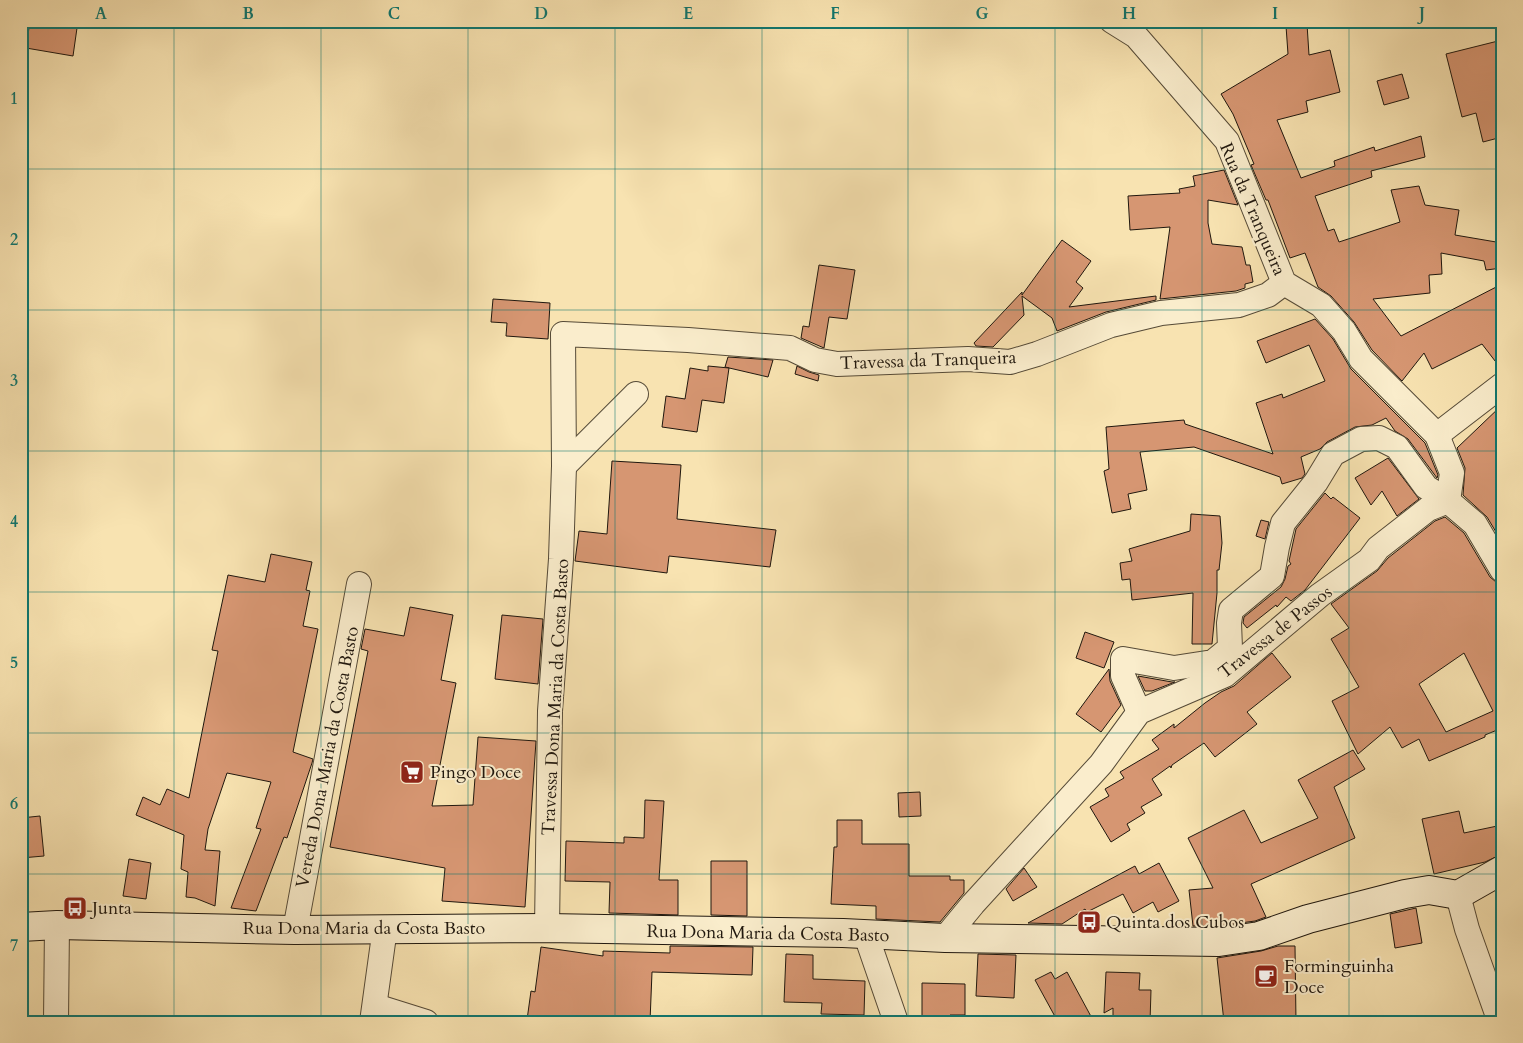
<svg xmlns="http://www.w3.org/2000/svg" width="1523" height="1043" viewBox="0 0 1523 1043" font-family="Cardo,serif">
<style>
.building{fill:#d69672;stroke:#1f170e;fill-rule:evenodd}
.lines{fill:none;stroke-linecap:round;stroke-linejoin:round}
.street-casing{stroke:#554a37;stroke-width:26}
.secondary-casing{stroke:#1f170e;stroke-width:30}
.street{stroke:#faedcc;stroke-width:24}
.secondary{stroke:#faedcc;stroke-width:28}
.grid{fill:none;stroke:#0f766e;stroke-width:1;stroke-opacity:0.55}
.labels{text-anchor:middle;stroke-width:4;stroke-linejoin:round;paint-order:stroke}
.street-label{font-size:18px;fill:#1f170e;stroke:#faedcc}
.poi-label{font-size:18px;fill:#1f170e;stroke:#faedcc;text-anchor:start}
.neatline{fill:none;stroke:#0f766e;stroke-width:2}
.grid-label{font-size:16px;text-anchor:middle;font-weight:bold;fill:#0f766e}
</style>
<rect width="100%" height="100%" fill="#f8e3b1"/>
<filter id="stains"><feTurbulence type="fractalNoise" baseFrequency=".004" numOctaves="4"/><feColorMatrix values="0 0 0 0 .2 0 0 0 0 .09 0 0 0 0 .02 0 0 0 .5 -.17"/></filter>
<radialGradient id="worn" r=".72"><stop offset=".6" stop-color="#630" stop-opacity="0"/><stop offset="1" stop-color="#630" stop-opacity=".3"/></radialGradient>
<g class="building">
<polygon points="30,21 78,21 73,56 26,48"/>
<polygon points="1307,24 1309,55 1330,50 1340,92 1306,101 1308,112 1277,120 1301,178 1335,166 1334,161 1374,147 1375,151 1421,136 1425,157 1371,171 1372,177 1315,196 1328,231 1334,229 1339,242 1400,222 1391,190 1419,186 1425,205 1459,210 1455,235 1502,243 1502,268 1486,270 1484,261 1441,253 1442,274 1429,275 1430,293 1373,299 1401,336 1502,284 1502,370 1482,344 1432,369 1424,353 1402,381 1372,350 1354,322 1331,296 1318,287 1305,253 1290,258 1268,200 1266,200 1251,165 1254,164 1233,114 1221,94 1288,54 1286,26"/>
<polygon points="1502,40 1502,137 1483,142 1476,113 1462,117 1446,54"/>
<polygon points="1402,74 1409,98 1384,105 1377,81"/>
<polygon points="1224,170 1238,205 1208,200 1208,223 1212,244 1242,247 1246,265 1250,265 1253,282 1245,284 1245,288 1236,291 1160,299 1170,227 1130,230 1128,196 1180,193 1179,189 1195,186 1193,176"/>
<polygon points="1062,240 1091,261 1076,282 1083,288 1069,307 1156,296 1156,300 1106,312 1057,331 1052,318 1022,296 1024,315 993,347 976,346 974,343 1022,292 1022,295"/>
<polygon points="819,265 855,270 847,319 829,317 824,348 801,338 803,326 809,327"/>
<polygon points="493,299 550,303 548,339 506,336 507,323 491,322"/>
<polygon points="1315,319 1333,339 1351,369 1425,443 1438,475 1437,478 1408,439 1395,431 1386,418 1372,425 1355,427 1327,442 1320,449 1301,457 1305,474 1302,478 1282,484 1280,477 1194,447 1140,452 1147,490 1128,494 1131,509 1112,513 1104,471 1109,469 1106,427 1184,420 1185,424 1273,454 1256,403 1282,394 1283,398 1325,381 1309,345 1266,363 1257,341"/>
<polygon points="728,357 773,360 768,377 725,367"/>
<polygon points="708,366 729,368 724,403 702,400 697,432 662,427 666,396 685,399 690,368 708,371"/>
<polygon points="797,366 809,372 819,375 818,381 795,374"/>
<polygon points="1502,405 1502,542 1487,517 1463,495 1465,468 1457,448"/>
<polygon points="1388,458 1419,499 1397,516 1382,491 1371,505 1355,478"/>
<polygon points="612,461 681,465 677,519 776,530 770,567 669,556 667,573 575,561 579,531 607,534"/>
<polygon points="1325,493 1331,499 1333,497 1360,518 1305,590 1291,601 1286,597 1277,607 1276,605 1247,628 1243,623 1244,617 1281,587 1285,579 1288,566 1291,564 1289,561 1296,529"/>
<polygon points="1191,514 1220,516 1222,543 1219,570 1217,570 1217,593 1212,644 1192,644 1193,593 1132,600 1130,579 1122,580 1120,563 1132,561 1129,549 1190,531"/>
<path d="M 1445,517 L 1464,533 L 1490,577 L 1496,582 L 1502,584 L 1502,728 L 1485,735 L 1485,737 L 1429,761 L 1419,739 L 1402,748 L 1390,727 L 1358,754 L 1332,701 L 1359,687 L 1331,639 L 1349,628 L 1331,604 L 1377,571 L 1388,558 L 1435,521 ZM 1464,653 L 1493,711 L 1446,732 L 1419,684 Z"/>
<polygon points="1261,520 1269,522 1265,539 1256,536"/>
<polygon points="271,554 312,562 306,590 310,591 303,626 318,629 293,752 313,759 312,763 287,838 284,837 256,911 231,908 261,829 256,828 271,782 227,773 208,829 205,850 220,851 215,906 195,898 186,897 188,872 181,869 184,835 136,815 143,797 160,805 167,789 189,798 218,651 212,650 228,575 265,582"/>
<polygon points="410,607 453,615 441,680 456,683 432,806 473,805 478,737 536,741 525,907 442,901 445,868 330,847 368,651 361,649 365,629 404,636"/>
<polygon points="502,615 543,619 538,684 495,679"/>
<polygon points="1085,632 1114,642 1104,668 1076,658"/>
<polygon points="1272,653 1291,677 1247,712 1257,724 1215,757 1204,743 1172,765 1171,768 1170,766 1152,779 1162,795 1141,807 1145,813 1127,824 1130,830 1111,842 1090,807 1109,796 1105,789 1124,778 1120,772 1159,749 1152,740 1174,724 1174,728 1205,703 1221,692 1234,686"/>
<polygon points="1109,669 1110,681 1121,705 1101,732 1076,714"/>
<polygon points="1138,676 1172,682 1175,682 1152,691 1145,691"/>
<polygon points="1353,750 1365,769 1334,787 1355,838 1251,884 1266,917 1255,921 1218,926 1193,926 1189,890 1213,888 1188,838 1244,810 1261,843 1318,818 1298,780"/>
<polygon points="920,792 921,816 899,817 898,793"/>
<polygon points="645,800 664,801 659,880 678,880 678,915 609,913 610,882 565,881 566,841 624,843 624,837 644,838"/>
<polygon points="1459,811 1464,833 1502,825 1502,854 1485,862 1434,874 1422,819"/>
<polygon points="40,816 44,856 21,858 21,818"/>
<polygon points="837,820 862,820 862,844 909,844 909,876 950,876 950,880 964,880 964,893 940,922 876,919 876,906 831,904 834,847 837,847"/>
<polygon points="129,859 151,863 146,899 123,896"/>
<polygon points="711,861 747,861 747,916 711,915"/>
<polygon points="1159,863 1179,901 1158,912 1153,902 1133,913 1123,894 1087,912 1085,909 1062,924 1028,923 1135,866 1139,874"/>
<polygon points="1024,868 1037,887 1013,901 1006,889"/>
<polygon points="1416,908 1422,943 1395,948 1390,914"/>
<polygon points="670,946 753,947 752,975 652,972 650,1022 542,1022 527,1020 531,991 535,992 541,947 603,956 603,951 670,953"/>
<polygon points="1278,946 1295,946 1296,1022 1224,1022 1217,958 1261,951"/>
<polygon points="786,954 813,955 813,979 865,981 864,1015 821,1014 822,1003 784,1002"/>
<polygon points="978,954 1016,955 1014,998 976,996"/>
<polygon points="1051,972 1055,979 1067,972 1094,1022 1058,1022 1035,980"/>
<polygon points="1106,972 1140,973 1139,990 1151,990 1150,1022 1113,1022 1113,1008 1104,1013"/>
<polygon points="922,983 965,984 965,1015 950,1015 950,1022 922,1022"/>
</g>
<g class="lines">
<g class="street-casing">
<g id="street">
<polyline points="1112,21 1136,36 1227,141 1284,283 1321,305 1344,331 1361,359 1437,435 1452,473 1448,501"/>
<polyline points="1437,435 1502,385"/>
<polyline points="564,466 636,394"/>
<polyline points="1139,712 1123,676 1123,659 1174,668 1213,662 1230,648 1229,623 1231,610 1272,576 1277,547 1283,523 1316,482 1333,454 1361,439 1379,438 1397,447 1426,487 1448,501 1475,524 1502,570"/>
<polyline points="1458,895 1467,929 1500,1022"/>
<polyline points="547,928 550,711 561,559 564,466 563,334 688,340 790,348 815,360 837,364 968,359 1010,362 1037,354 1111,325 1161,313 1239,305 1268,295 1284,283"/>
<polyline points="295,930 359,584"/>
<polyline points="866,935 896,1022"/>
<polyline points="945,938 973,904 1101,764 1139,712 1225,675 1320,595 1369,560 1378,548 1428,509 1448,501"/>
<polyline points="375,1006 426,1022"/>
<polyline points="56,1022 57,925"/>
<polyline points="372,1022 385,928"/>
</g>
</g>
<g class="secondary-casing">
<polyline id="secondary" points="21,927 57,925 295,930 547,928 843,933 945,938 1219,942 1259,936 1308,919 1405,894 1429,890 1458,895 1502,870"/>
</g>
<use href="#street" class="street"/>
<use href="#secondary" class="secondary"/>
</g>
<path class="grid" d="M 174,21 L 174,1022M 321,21 L 321,1022M 468,21 L 468,1022M 615,21 L 615,1022M 762,21 L 762,1022M 908,21 L 908,1022M 1055,21 L 1055,1022M 1202,21 L 1202,1022M 1349,21 L 1349,1022M 21,169 L 1502,169M 21,310 L 1502,310M 21,451 L 1502,451M 21,592 L 1502,592M 21,733 L 1502,733M 21,874 L 1502,874"/>
<defs>
<g id="supermarket-square" transform="scale(1.25)"><rect x="-9" y="-9" width="18" height="18" rx="4" fill="#8f2418" stroke="#faedcc"/><path d="M-6-5.5h2.5l.6 2H6L4.5 2H-2.5L-4.4-4H-6ZM-1.5 3.2a1.3 1.3 0 1 0 .1 0ZM3 3.2a1.3 1.3 0 1 0 .1 0Z" fill="#fff"/></g>
<g id="bus-square" transform="scale(1.25)"><rect x="-9" y="-9" width="18" height="18" rx="4" fill="#8f2418" stroke="#faedcc"/><path d="M-5-6H5V4H4V6H2V4H-2V6H-4V4H-5ZM-3.5-4V0h7V-4ZM-3.5 1.2v1.5H-2V1.2ZM2 1.2v1.5H3.5V1.2Z" fill="#fff"/></g>
<g id="cafe-square" transform="scale(1.25)"><rect x="-9" y="-9" width="18" height="18" rx="4" fill="#8f2418" stroke="#faedcc"/><path d="M-5.5-4.5H6V0H3Q3 3.5 0 3.5H-2.5Q-5.5 3.5-5.5 0ZM3-3.2v2h1.7v-2ZM-6 4.5H4V6H-6Z" fill="#fff"/></g>
</defs>
<g fill-rule="evenodd">
<use href="#supermarket-square" x="412" y="772"/>
<use href="#bus-square" x="75" y="908"/>
<use href="#bus-square" x="1089" y="922"/>
<use href="#cafe-square" x="1266" y="976"/>
</g>
<g class="labels">
<g class="street-label">
<text transform="translate(1253 209) rotate(67)" y="6">Rua da Tranqueira</text>
<text transform="translate(928 360) rotate(-2)" y="6">Travessa da Tranqueira</text>
<text transform="translate(1275 632) rotate(-38)" y="6">Travessa de Passos</text>
<text transform="translate(555 697) rotate(-87)" y="6">Travessa Dona Maria da Costa Basto</text>
<text transform="translate(327 757) rotate(-79)" y="6">Vereda Dona Maria da Costa Basto</text>
<text x="364" y="934">Rua Dona Maria da Costa Basto</text>
<text transform="translate(768 933) rotate(1)" y="6">Rua Dona Maria da Costa Basto</text>
</g>
<g class="poi-label">
<text x="430" y="778">Pingo Doce</text>
<text x="92" y="914">Junta</text>
<text x="1106" y="928">Quinta dos Cubos</text>
<text x="1284" y="972">Forminguinha<tspan x="1284" dy="21">Doce</tspan></text>
</g>
</g>
<rect width="1523" height="1043" fill="none" stroke="#f8e3b1" stroke-width="55"/>
<rect x="28" y="28" width="1468" height="988" class="neatline"/>
<g class="grid-label">
<text x="101" y="19">A</text>
<text x="248" y="19">B</text>
<text x="394" y="19">C</text>
<text x="541" y="19">D</text>
<text x="688" y="19">E</text>
<text x="835" y="19">F</text>
<text x="982" y="19">G</text>
<text x="1129" y="19">H</text>
<text x="1275" y="19">I</text>
<text x="1422" y="19">J</text>
<text x="14" y="104">1</text>
<text x="14" y="245">2</text>
<text x="14" y="386">3</text>
<text x="14" y="527">4</text>
<text x="14" y="668">5</text>
<text x="14" y="809">6</text>
<text x="14" y="951">7</text>
</g>
<rect width="100%" height="100%" filter="url(#stains)"/>
<rect width="100%" height="100%" fill="url(#worn)"/>
</svg>
